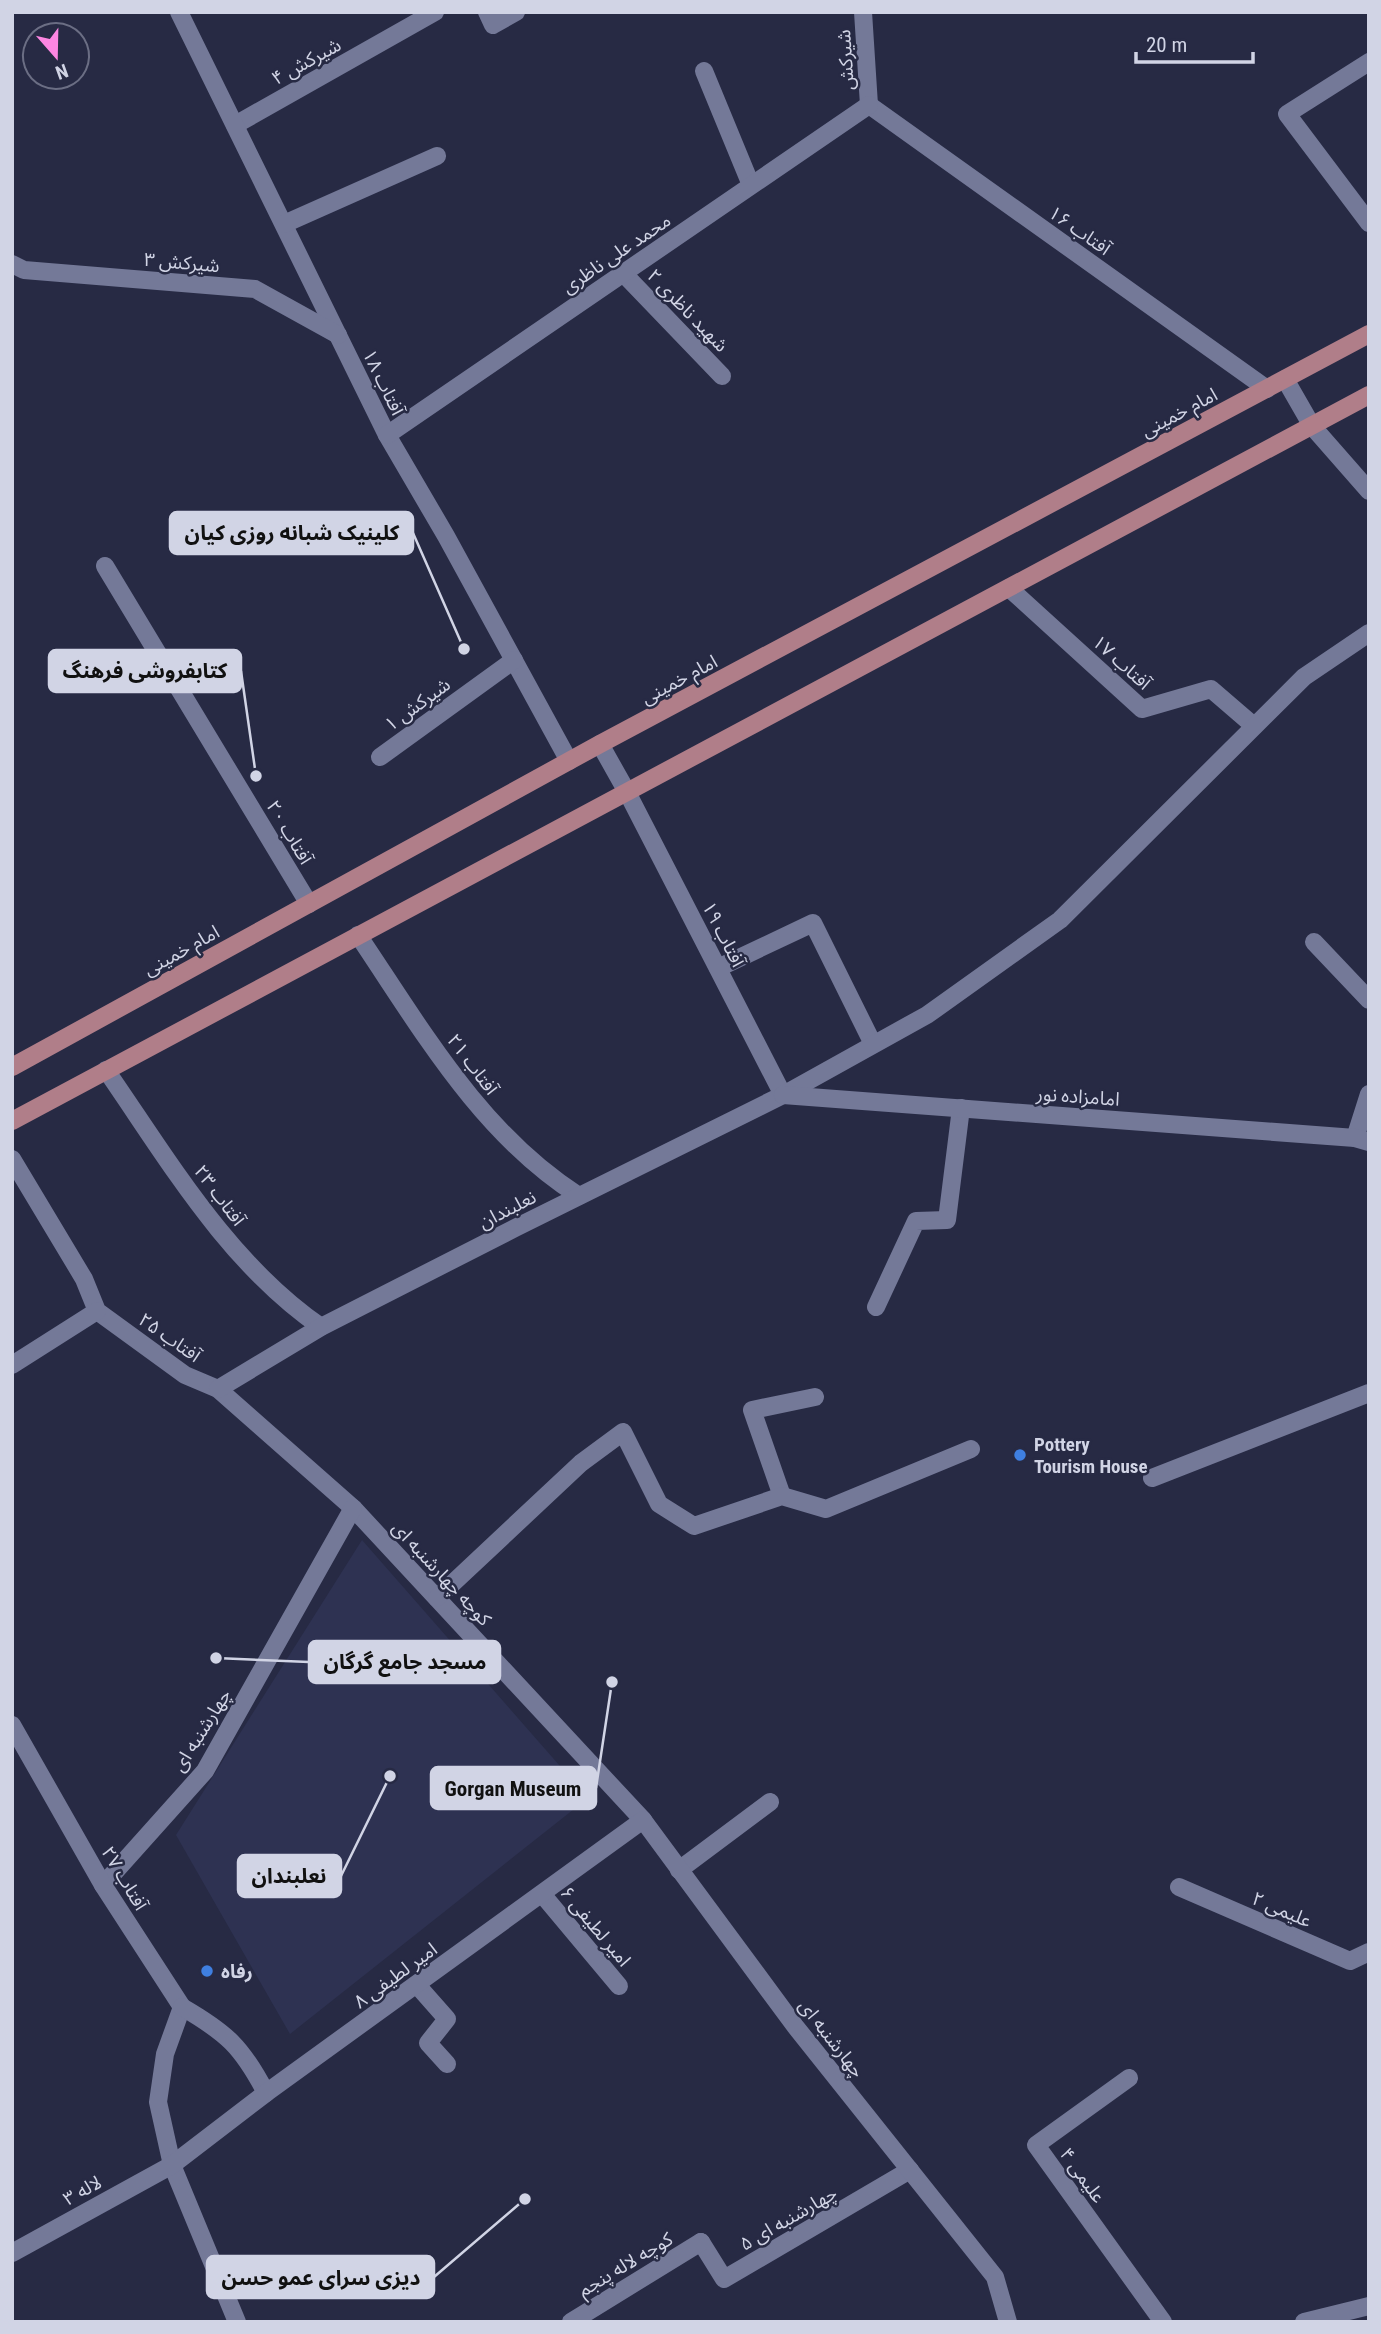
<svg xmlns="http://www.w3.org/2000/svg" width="1381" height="2334" viewBox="0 0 1381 2334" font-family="'Roboto Condensed','Noto Sans Arabic',sans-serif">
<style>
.built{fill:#2e3252}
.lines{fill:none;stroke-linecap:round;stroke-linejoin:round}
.service{stroke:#747998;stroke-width:18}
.pedestrian{stroke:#747998;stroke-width:18}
.minor{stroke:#747998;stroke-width:18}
.secondary{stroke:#747998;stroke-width:18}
.primary{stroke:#b07e89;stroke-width:18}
.shop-dot{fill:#3f7fe0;stroke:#272a44;stroke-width:2.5}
.labels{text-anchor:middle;stroke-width:5;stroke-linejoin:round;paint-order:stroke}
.street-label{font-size:19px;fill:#d1d4e5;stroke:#272a44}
.poi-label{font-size:19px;font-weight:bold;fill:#d1d4e5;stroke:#272a44;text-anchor:start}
.leader{fill:none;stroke:#d1d4e5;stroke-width:2.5}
.callout-dot{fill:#d1d4e5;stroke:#272a44;stroke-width:2.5}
.callout{fill:#d1d4e5;stroke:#d1d4e5;stroke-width:2.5}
.callout-label{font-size:21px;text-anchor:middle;font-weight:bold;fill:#111}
</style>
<rect width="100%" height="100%" fill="#272a44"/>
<polygon class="built" points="362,1540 588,1798 290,2034 176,1835"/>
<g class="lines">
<g class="service">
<polyline points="487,12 493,25 516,12"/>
<polyline points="235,125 435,12"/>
</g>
<g class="pedestrian">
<polyline points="1009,588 1142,709 1211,689 1254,726"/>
<path d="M 358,935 C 422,1030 481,1134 579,1196"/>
<polyline points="1314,942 1369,1000"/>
<polyline points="718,968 813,923 873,1044"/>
<path d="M 106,1070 C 169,1161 228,1263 321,1327"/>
<polyline points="1355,1138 1369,1094"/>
<polyline points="12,1159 84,1279 97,1311 185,1375 218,1389 353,1508 643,1820"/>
<polyline points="876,1307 916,1221 947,1220 961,1108"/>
<polyline points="12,1365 97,1311"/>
<polyline points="218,1389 321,1327 515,1228 783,1095"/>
<polyline points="1152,1478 1369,1393"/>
<polyline points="782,1496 752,1410 815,1397"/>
<polyline points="437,1598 581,1463 623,1432 659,1504 694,1526 782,1496 826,1509 971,1449"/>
<polyline points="679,1870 770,1802"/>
<polyline points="103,1885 205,1771 353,1508"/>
<polyline points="1179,1887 1350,1961 1369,1952"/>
<polyline points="542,1894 619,1986"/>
<polyline points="417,1985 447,2019 428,2043 447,2064"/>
<polyline points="1129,2078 1036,2145 1163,2322"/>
<polyline points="701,2242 724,2279 910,2170"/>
</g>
<g class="minor">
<polyline points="179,12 387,435 446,536 569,761"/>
<polyline points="863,12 869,105"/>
<polyline points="1369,62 1287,114 1369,223"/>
<polyline points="704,71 751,185"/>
<polyline points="869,105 1267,389"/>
<polyline points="284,224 437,156"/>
<polyline points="12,264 24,270 255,289 338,335"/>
<polyline points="623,273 722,376"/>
<polyline points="1312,426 1369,491"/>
<polyline points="387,435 869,105"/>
<polyline points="105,566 309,904"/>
<polyline points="380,757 514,660"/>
<polyline points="627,792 783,1095"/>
<polyline points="783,1095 927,1015 1060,920 1304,677 1369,633"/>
<polyline points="783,1095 1355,1138 1369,1142"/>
<polyline points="12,1725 103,1885 182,2007 165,2054 158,2102 172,2165 237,2322"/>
<path d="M 182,2007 C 227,2033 242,2047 266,2093"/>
<polyline points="12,2253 172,2165 266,2093 643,1820 795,2026 995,2277 1008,2322"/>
<polyline points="571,2322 701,2242"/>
<polyline points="1304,2322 1369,2306"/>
</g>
<g class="secondary">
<polyline points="1285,379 1312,426"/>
<polyline points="600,744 627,792"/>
</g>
<g class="primary">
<polyline points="12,1067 600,744 1369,334"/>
<polyline points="12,1121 1369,395"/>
</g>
</g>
<g class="shop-dot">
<circle cx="1020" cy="1455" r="7"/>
<circle cx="207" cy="1971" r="7"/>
</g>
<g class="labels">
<g class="street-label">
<text transform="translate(845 60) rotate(-94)" y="7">شیرکش</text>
<text transform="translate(306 61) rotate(-29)" y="7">۴ شیرکش</text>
<text transform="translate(1080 230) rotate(35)" y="7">آفتاب ۱۶</text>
<text transform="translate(616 253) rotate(-34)" y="7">محمد علی ناظری</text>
<text transform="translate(182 262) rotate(5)" y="7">۳ شیرکش</text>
<text transform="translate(688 310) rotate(46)" y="7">۲ شهید ناظری</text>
<text transform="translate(384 382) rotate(64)" y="7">آفتاب ۱۸</text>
<text transform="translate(1179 412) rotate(-28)" y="7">امام خمینی</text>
<text transform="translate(1122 662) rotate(42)" y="7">۱۷ آفتاب</text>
<text transform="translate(679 679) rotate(-28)" y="7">امام خمینی</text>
<text transform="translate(417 704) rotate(-36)" y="7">شیرکش ۱</text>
<text transform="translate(290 832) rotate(59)" y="7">۲۰ آفتاب</text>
<text transform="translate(724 934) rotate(63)" y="7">۱۹ آفتاب</text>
<text transform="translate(181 950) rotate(-29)" y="7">امام خمینی</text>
<text transform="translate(473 1064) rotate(53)" y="7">آفتاب ۲۱</text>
<text transform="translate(1078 1096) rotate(4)" y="7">امامزاده نور</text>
<text transform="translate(220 1195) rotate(53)" y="7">آفتاب ۲۳</text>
<text transform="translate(507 1209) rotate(-27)" y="7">نعلبندان</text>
<text transform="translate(170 1337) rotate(35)" y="7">آفتاب ۲۵</text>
<text transform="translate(442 1573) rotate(47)" y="7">کوچه چهارشنبه ای</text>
<text transform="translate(201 1730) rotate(-58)" y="7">چهارشنبه ای</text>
<text transform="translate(125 1878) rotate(59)" y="7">آفتاب ۲۷</text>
<text transform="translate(1282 1909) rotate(23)" y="7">۲ علیمی</text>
<text transform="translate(596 1926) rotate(50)" y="7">۶ امیر لطیفی</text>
<text transform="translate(395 1975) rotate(-36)" y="7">۸ امیر لطیفی</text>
<text transform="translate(832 2038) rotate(52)" y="7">چهارشنبه ای</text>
<text transform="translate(1083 2175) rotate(54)" y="7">۴ علیمی</text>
<text transform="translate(82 2190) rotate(-29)" y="7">لاله ۳</text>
<text transform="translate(788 2218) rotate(-30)" y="7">۵ چهارشنبه ای</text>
<text transform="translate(625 2264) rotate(-31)" y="7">کوچه لاله پنجم</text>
</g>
<g class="poi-label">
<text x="1034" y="1451">Pottery<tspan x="1034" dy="22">Tourism House</tspan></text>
<text x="221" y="1978">رفاه</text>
</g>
</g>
<path class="leader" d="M464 649L413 533M256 776L241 671M216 1658L309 1662M612 1682L596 1788M390 1776L341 1876M525 2199L434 2277"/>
<g class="callout-dot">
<circle cx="464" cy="649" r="7"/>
<circle cx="256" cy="776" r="7"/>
<circle cx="216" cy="1658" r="7"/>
<circle cx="612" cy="1682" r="7"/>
<circle cx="390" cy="1776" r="7"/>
<circle cx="525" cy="2199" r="7"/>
</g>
<g class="callout">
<rect x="170" y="512" width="243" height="42" rx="7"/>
<rect x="49" y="650" width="192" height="42" rx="7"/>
<rect x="309" y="1641" width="191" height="42" rx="7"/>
<rect x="431" y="1767" width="165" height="42" rx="7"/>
<rect x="238" y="1855" width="103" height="42" rx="7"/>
<rect x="207" y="2256" width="227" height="42" rx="7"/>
</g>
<g class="callout-label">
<text x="292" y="540">کلینیک شبانه روزی کیان</text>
<text x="145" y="678">کتابفروشی فرهنگ</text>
<text x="405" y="1669">مسجد جامع گرگان</text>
<text x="513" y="1796">Gorgan Museum</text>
<text x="289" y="1883">نعلبندان</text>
<text x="321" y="2285">دیزی سرای عمو حسن</text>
</g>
<rect width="1381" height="2334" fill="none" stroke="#d1d4e5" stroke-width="28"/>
<g transform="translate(56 56) rotate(160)"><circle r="33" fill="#272a44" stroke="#6b6e84" stroke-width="2"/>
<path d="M0-5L12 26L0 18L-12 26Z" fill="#fd86e2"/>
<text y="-10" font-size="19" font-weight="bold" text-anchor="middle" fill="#d1d4e5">N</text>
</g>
<path d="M1136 52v10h117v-10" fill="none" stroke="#d1d4e5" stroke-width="3.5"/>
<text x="1146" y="52" font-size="21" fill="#d1d4e5" stroke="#272a44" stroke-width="5" paint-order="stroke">20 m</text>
</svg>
